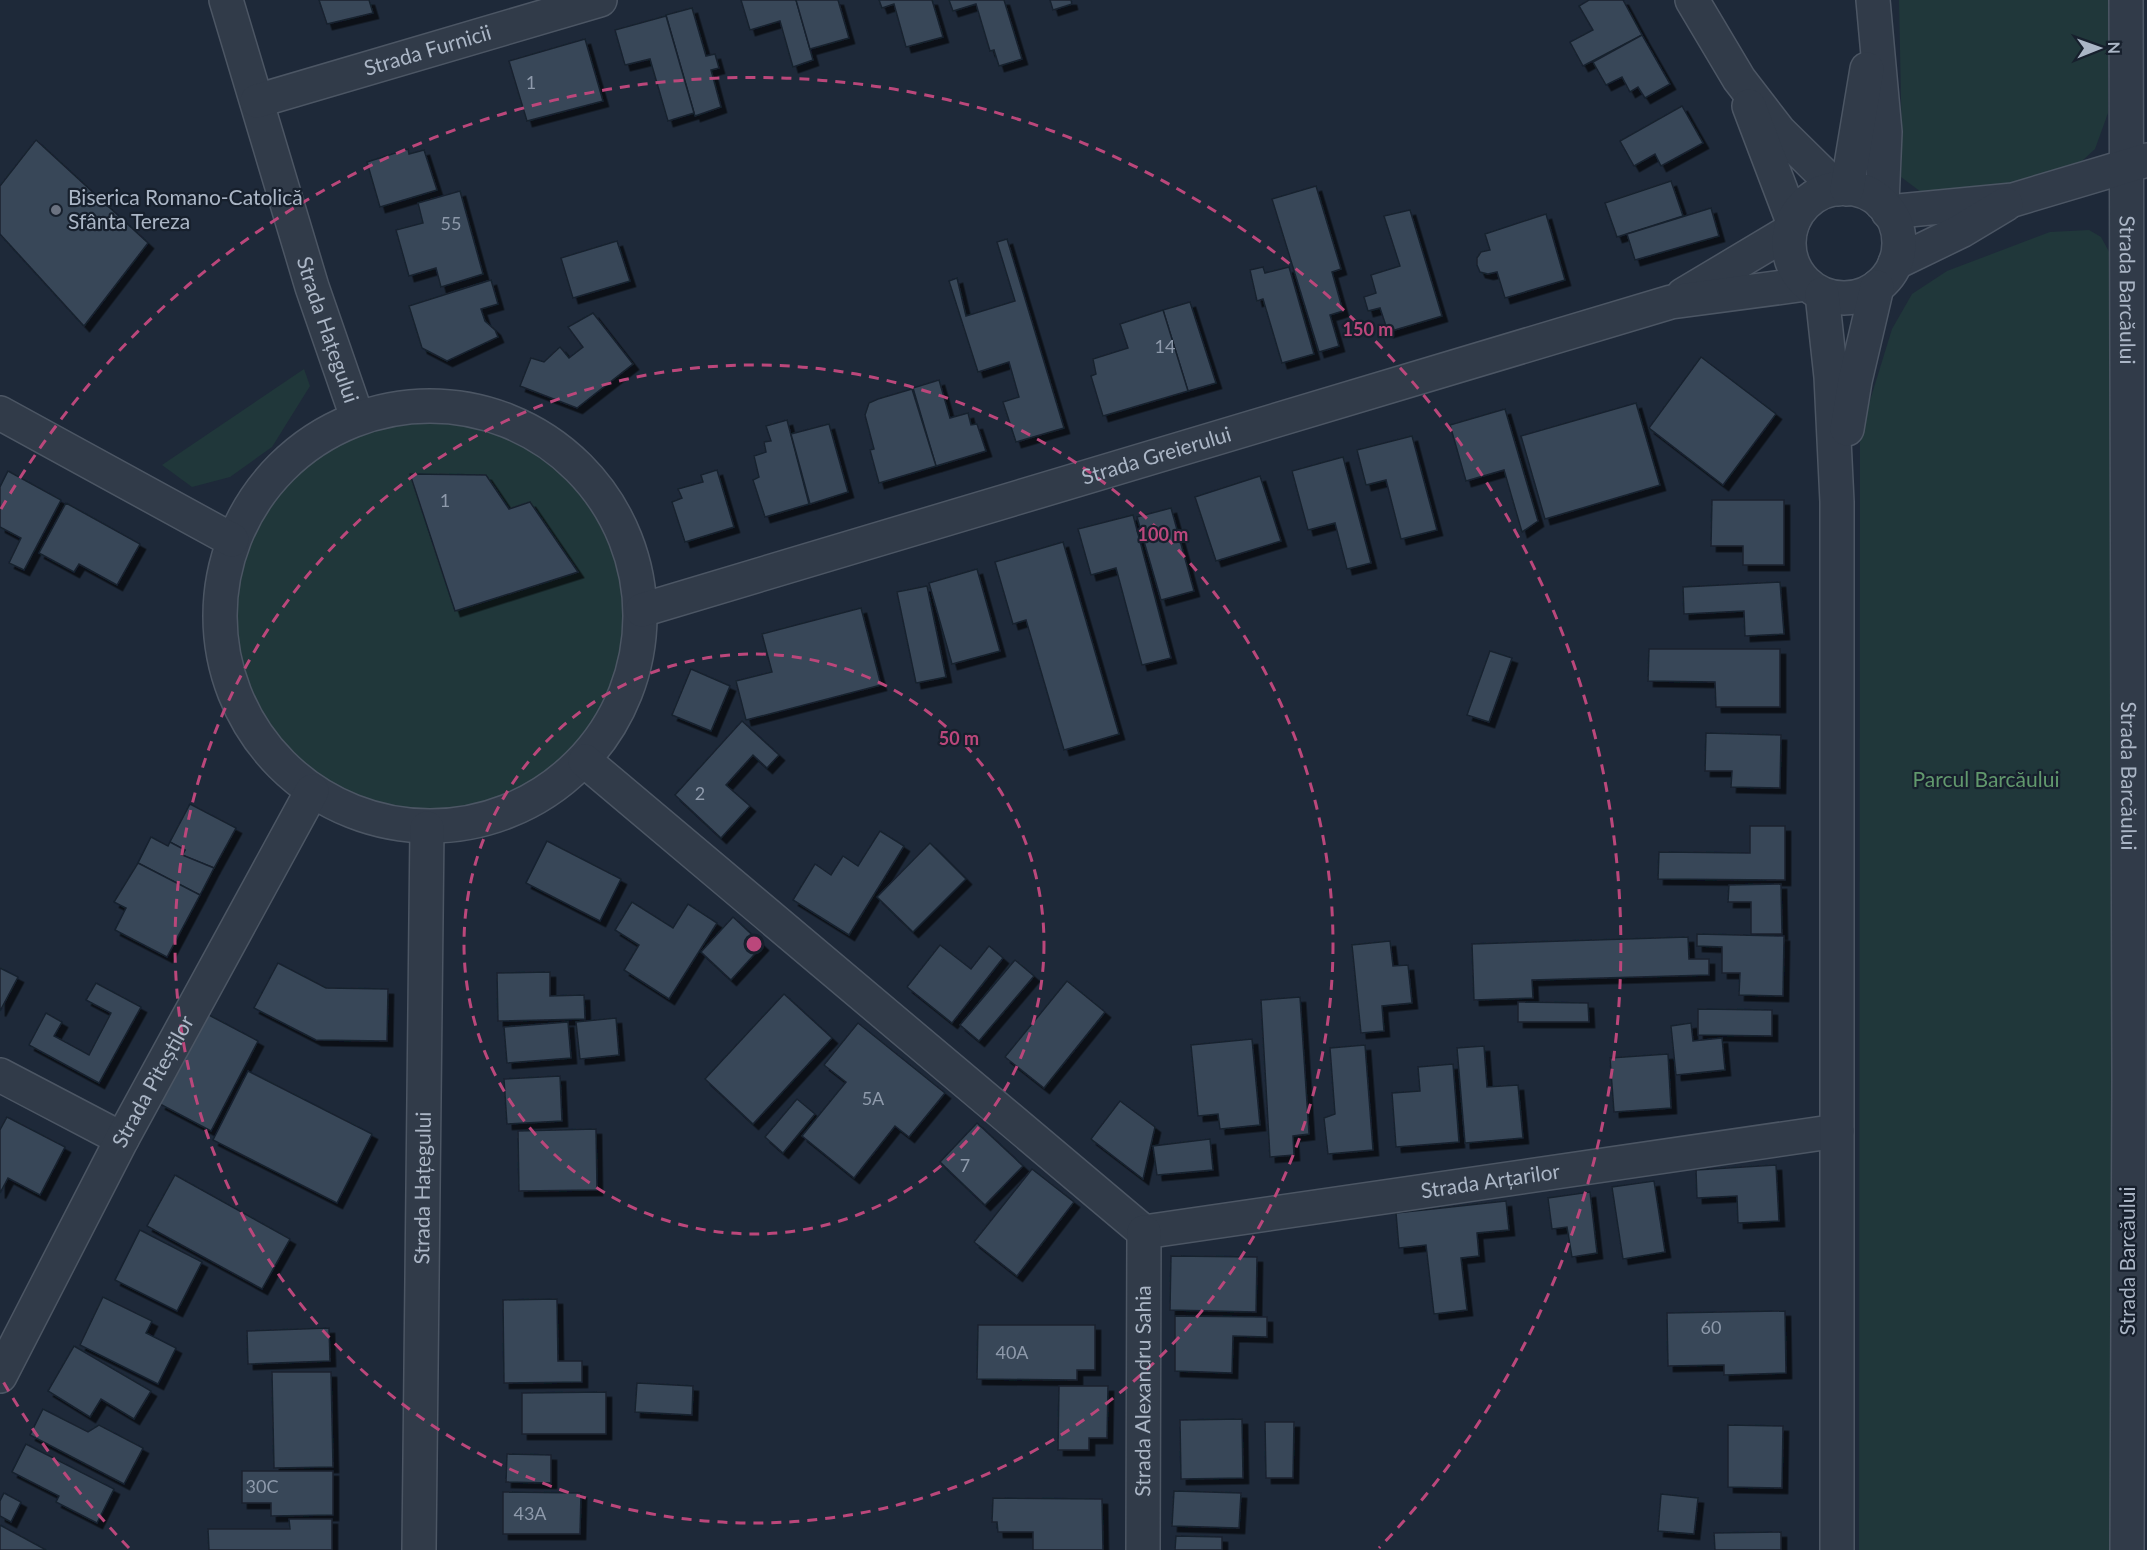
<svg xmlns="http://www.w3.org/2000/svg" width="2147" height="1550" viewBox="0 0 2147 1550" font-family="Lato,sans-serif">
<style>
.green{fill:#20373a}
.building{fill:#394759;stroke:#19222f;stroke-width:1.5;filter:url(#shadow)}
.lines{fill:none;stroke-linecap:round;stroke-linejoin:round}
.minor-casing{stroke:#4c5664;stroke-width:36}
.tertiary-casing{stroke:#4c5664;stroke-width:36}
.minor{stroke:#313b49;stroke-width:33}
.tertiary{stroke:#313b49;stroke-width:33}
.ring{fill:none;stroke:#bb477b;stroke-width:3;stroke-dasharray:10 8}
.worship-dot{fill:#6b7280;stroke:#17202d;stroke-width:2}
.labels{text-anchor:middle;stroke-width:4.5;stroke-linejoin:round;paint-order:stroke}
.number-label{font-size:18px;fill:#8e9aab}
.street-label{font-size:21px;fill:#abb6c6;stroke:#17202d}
.poi-label{font-size:21px;fill:#abb6c6;stroke:#17202d;text-anchor:start}
.park-label{font-size:21px;fill:#61986d;stroke:#17202d}
.centre{fill:#bb477b;stroke:#17202d;stroke-width:3}
.ring-label{font-size:18px;text-anchor:middle;font-weight:bold;fill:#bb477b;stroke:#17202d;stroke-width:4.5;stroke-linejoin:round;paint-order:stroke}
</style>
<defs>
<filter id="shadow"><feDropShadow dx="5.5" dy="5.5" stdDeviation="0" flood-color="#0009"/></filter>
</defs>
<rect width="100%" height="100%" fill="#1e2939"/>
<g class="green">
<polygon points="1899,0 2108,0 2108,113 2095,149 2071,171 1974,199 1929,198 1901,177 1902,148"/>
<polygon points="2089,230 2101,237 2113,259 2112,1550 1859,1550 1860,433 1892,329 1912,294 1947,271 2050,232"/>
<polygon points="304,369 310,386 272,447 230,477 192,487 162,465"/>
<circle cx="430" cy="616" r="210"/>
</g>
<g class="building">
<polygon points="319,0 369,0 373,13 327,24"/>
<polygon points="741,0 796,0 813,60 793,67 780,21 750,30"/>
<polygon points="796,0 838,0 849,38 810,49"/>
<polygon points="879,0 932,0 943,37 906,47 894,4 882,8"/>
<polygon points="949,0 1004,0 1022,59 999,66 994,50 990,51 976,4 953,11"/>
<polygon points="1050,0 1071,0 1072,4 1053,10"/>
<polygon points="1589,0 1623,0 1642,35 1583,66 1570,42 1593,30 1579,6"/>
<polygon points="692,8 706,56 715,54 719,68 711,70 721,107 695,116 666,15"/>
<polygon points="666,16 694,113 668,121 650,59 625,65 615,30"/>
<polygon points="1642,35 1670,84 1645,98 1638,87 1630,92 1622,77 1606,85 1593,62"/>
<polygon points="585,39 603,101 527,121 509,61"/>
<polygon points="1682,106 1703,143 1661,166 1655,154 1634,166 1620,141"/>
<polygon points="36,140 148,243 84,326 0,234 0,186"/>
<polygon points="408,149 409,154 424,150 437,190 380,207 367,162"/>
<polygon points="1671,181 1683,216 1617,237 1605,203"/>
<polygon points="1316,186 1341,269 1332,272 1343,311 1330,315 1339,346 1319,352 1272,199"/>
<polygon points="460,191 483,274 441,287 436,268 409,276 396,230 423,223 418,203"/>
<polygon points="1711,208 1719,236 1635,260 1627,234"/>
<polygon points="1410,210 1442,316 1388,332 1380,308 1368,311 1364,297 1376,293 1371,275 1400,266 1384,216"/>
<polygon points="1546,214 1565,280 1505,298 1497,272 1488,274 1480,272 1477,265 1477,258 1481,252 1490,250 1485,234"/>
<polygon points="1007,239 1064,428 1016,442 1003,402 1019,397 1009,362 978,372 949,281 957,278 966,316 1015,301 997,242"/>
<polygon points="617,241 630,281 573,298 561,258"/>
<polygon points="1263,267 1265,273 1289,267 1314,354 1282,363 1263,299 1257,301 1250,270"/>
<polygon points="491,280 498,304 481,309 485,321 495,330 498,337 447,361 422,348 409,306"/>
<polygon points="1190,302 1216,383 1188,391 1163,310"/>
<polygon points="1163,310 1188,391 1103,416 1091,376 1096,374 1093,359 1128,348 1120,324"/>
<polygon points="593,313 633,364 577,408 520,386 531,358 544,362 560,347 569,358 583,347 568,327"/>
<polygon points="1701,357 1776,414 1723,485 1649,428"/>
<polygon points="939,380 950,418 968,413 971,425 977,424 986,451 936,466 913,388"/>
<polygon points="912,389 936,466 879,483 870,450 874,449 865,415 869,403 878,399"/>
<polygon points="1636,403 1660,485 1545,519 1521,436"/>
<polygon points="1505,409 1538,521 1522,532 1504,470 1466,481 1450,425"/>
<polygon points="787,420 809,504 765,517 753,480 759,477 754,456 766,452 764,442 771,441 766,426"/>
<polygon points="829,424 848,492 810,504 791,434"/>
<polygon points="1412,436 1437,530 1401,539 1386,480 1366,485 1357,450"/>
<polygon points="1343,457 1371,563 1347,569 1335,523 1308,530 1292,471"/>
<polygon points="717,470 734,527 685,542 672,502 682,498 678,489 703,482 701,475"/>
<polygon points="8,471 61,500 24,570 9,563 21,538 0,527 0,487"/>
<polygon points="410,474 486,475 509,509 530,502 578,572 455,611"/>
<polygon points="1260,476 1281,541 1216,561 1195,497"/>
<polygon points="1712,500 1784,500 1784,565 1743,565 1743,546 1711,546"/>
<polygon points="66,503 140,544 117,585 79,564 74,572 39,553"/>
<polygon points="1171,508 1194,591 1161,600 1137,517"/>
<polygon points="1133,515 1171,658 1142,665 1116,568 1091,575 1078,529"/>
<polygon points="1063,542 1119,734 1064,750 1026,620 1013,624 995,562"/>
<polygon points="977,569 1000,651 952,664 929,583"/>
<polygon points="1780,582 1784,634 1745,636 1744,611 1684,614 1683,587"/>
<polygon points="927,586 946,677 916,683 897,592"/>
<polygon points="861,608 881,685 746,720 736,681 772,672 762,634"/>
<polygon points="1649,649 1780,649 1780,707 1716,707 1715,682 1648,681"/>
<polygon points="1490,651 1512,658 1489,722 1467,715"/>
<polygon points="691,669 730,686 711,731 672,715"/>
<polygon points="742,721 779,755 767,768 753,755 726,785 750,806 721,838 675,795"/>
<polygon points="1706,733 1781,735 1780,788 1731,787 1732,771 1705,771"/>
<polygon points="190,804 236,828 214,868 182,855 185,850 170,842"/>
<polygon points="1750,826 1785,826 1785,880 1658,879 1659,852 1750,853"/>
<polygon points="880,831 904,846 849,935 793,900 815,864 831,875 843,856 858,866"/>
<polygon points="151,837 168,846 170,842 185,850 182,855 214,868 200,895 138,863"/>
<polygon points="547,841 621,879 600,921 526,883"/>
<polygon points="930,843 966,879 913,932 877,897"/>
<polygon points="138,863 200,895 167,957 115,930 126,908 114,902"/>
<polygon points="1781,884 1782,934 1751,934 1751,902 1728,902 1729,885"/>
<polygon points="632,902 673,928 688,904 717,923 669,999 624,970 639,945 615,930"/>
<polygon points="733,917 763,945 731,980 701,952"/>
<polygon points="1697,934 1784,936 1783,996 1739,995 1740,973 1722,973 1722,947 1697,946"/>
<polygon points="1688,937 1689,959 1709,959 1709,975 1532,980 1533,998 1474,1000 1472,944"/>
<polygon points="1390,941 1393,966 1408,965 1412,1003 1382,1006 1384,1031 1361,1033 1352,945"/>
<polygon points="940,945 971,969 989,946 1003,958 952,1023 907,987"/>
<polygon points="1015,960 1034,976 979,1041 960,1025"/>
<polygon points="278,963 326,988 388,989 387,1041 316,1040 254,1008"/>
<polygon points="0,968 18,977 0,1011"/>
<polygon points="550,972 550,996 584,995 585,1019 498,1021 497,973"/>
<polygon points="1067,981 1105,1012 1044,1088 1005,1057"/>
<polygon points="96,983 141,1007 99,1083 29,1045 46,1013 62,1022 54,1036 89,1055 111,1013 86,1000"/>
<polygon points="784,994 832,1038 753,1124 705,1079"/>
<polygon points="1300,997 1309,1134 1293,1136 1294,1155 1270,1157 1261,1000"/>
<polygon points="1518,1002 1588,1003 1589,1022 1518,1022"/>
<polygon points="1698,1009 1772,1010 1772,1036 1698,1035"/>
<polygon points="207,1014 258,1041 211,1131 160,1104"/>
<polygon points="616,1018 619,1055 580,1059 576,1022"/>
<polygon points="568,1022 571,1058 507,1063 504,1027"/>
<polygon points="858,1023 945,1093 909,1137 895,1126 854,1178 802,1136 846,1082 824,1065"/>
<polygon points="1691,1023 1693,1041 1722,1038 1725,1070 1676,1075 1671,1026"/>
<polygon points="1252,1039 1260,1125 1220,1129 1218,1114 1198,1116 1191,1045"/>
<polygon points="1365,1045 1373,1150 1328,1154 1324,1118 1335,1114 1330,1048"/>
<polygon points="1484,1046 1487,1087 1518,1085 1523,1138 1465,1143 1457,1048"/>
<polygon points="1668,1054 1671,1108 1614,1112 1610,1058"/>
<polygon points="1453,1064 1459,1142 1396,1147 1392,1093 1420,1091 1418,1067"/>
<polygon points="248,1071 372,1134 337,1203 213,1140"/>
<polygon points="560,1076 562,1121 507,1124 504,1079"/>
<polygon points="797,1099 815,1114 783,1153 765,1137"/>
<polygon points="1120,1101 1155,1127 1143,1179 1091,1139"/>
<polygon points="7,1117 65,1147 40,1195 8,1178 0,1193 0,1130"/>
<polygon points="977,1123 1023,1166 985,1205 940,1162"/>
<polygon points="596,1129 597,1190 519,1191 518,1131"/>
<polygon points="1210,1139 1213,1170 1157,1175 1153,1146"/>
<polygon points="1776,1165 1779,1221 1738,1223 1737,1196 1697,1198 1696,1170"/>
<polygon points="1032,1169 1074,1202 1017,1276 974,1242"/>
<polygon points="175,1175 290,1239 262,1289 147,1226"/>
<polygon points="1654,1181 1665,1252 1623,1259 1612,1187"/>
<polygon points="1590,1192 1597,1253 1572,1257 1567,1227 1552,1229 1548,1198"/>
<polygon points="1506,1201 1509,1230 1477,1233 1479,1256 1461,1258 1467,1310 1434,1314 1426,1245 1399,1248 1396,1213"/>
<polygon points="140,1230 202,1262 177,1311 115,1280"/>
<polygon points="1171,1256 1257,1257 1256,1312 1170,1310"/>
<polygon points="103,1297 152,1321 146,1333 176,1348 158,1384 80,1345"/>
<polygon points="557,1299 558,1361 582,1361 582,1382 504,1383 503,1300"/>
<polygon points="1785,1311 1786,1373 1724,1375 1724,1365 1668,1366 1667,1313"/>
<polygon points="1175,1316 1267,1317 1267,1337 1233,1336 1232,1373 1175,1371"/>
<polygon points="978,1325 1095,1325 1095,1370 1077,1370 1077,1380 977,1379"/>
<polygon points="329,1328 330,1361 248,1364 247,1331"/>
<polygon points="74,1346 151,1391 134,1419 101,1399 90,1417 48,1391"/>
<polygon points="272,1372 331,1372 333,1467 274,1468"/>
<polygon points="637,1383 693,1386 692,1415 635,1412"/>
<polygon points="1059,1386 1108,1386 1107,1438 1089,1438 1089,1450 1058,1450"/>
<polygon points="606,1392 606,1434 522,1434 522,1393"/>
<polygon points="43,1409 88,1432 99,1425 143,1448 124,1484 30,1435"/>
<polygon points="1242,1419 1243,1478 1181,1479 1180,1420"/>
<polygon points="1265,1422 1294,1422 1293,1478 1266,1478"/>
<polygon points="1728,1425 1783,1426 1782,1488 1728,1487"/>
<polygon points="26,1444 114,1489 97,1523 56,1502 59,1496 12,1472"/>
<polygon points="507,1454 551,1455 551,1483 506,1482"/>
<polygon points="242,1471 333,1471 333,1515 271,1516 271,1503 242,1503"/>
<polygon points="1174,1491 1241,1493 1239,1528 1172,1526"/>
<polygon points="503,1492 581,1493 580,1534 503,1534"/>
<polygon points="4,1493 21,1502 11,1522 0,1516 0,1501"/>
<polygon points="1661,1494 1698,1498 1694,1534 1658,1531"/>
<polygon points="993,1498 1102,1499 1103,1550 1033,1550 1033,1532 998,1532 997,1522 992,1522"/>
<polygon points="289,1519 332,1519 332,1550 209,1550 208,1529 290,1529"/>
<polygon points="0,1525 46,1550 0,1550"/>
<polygon points="1781,1532 1781,1550 1715,1550 1714,1533"/>
<polygon points="1176,1536 1222,1537 1222,1550 1175,1550"/>
</g>
<g class="lines">
<g class="minor-casing">
<g id="minor">
<path id="s1" d="M 226,0 L 312,287 L 357,417"/>
<polyline points="1692,0 1739,79 1779,131 1838,189"/>
<path id="s2" d="M 2126,0 L 2129,1080 L 2127,1550"/>
<path id="s3" d="M 257,101 L 600,0"/>
<polyline points="1749,106 1793,222"/>
<polyline points="1888,212 2013,200 2147,160"/>
<polyline points="1895,263 1961,231 2006,204"/>
<polyline points="1683,295 1790,231"/>
<circle cx="430" cy="616" r="210"/>
<polyline points="0,413 232,540"/>
<path id="s4" d="M 642,610 L 1671,302 L 1806,284"/>
<polyline points="585,761 1144,1232"/>
<polyline points="0,1075 122,1139"/>
<path id="s5" d="M 1144,1232 L 1837,1131"/>
<path id="s6" d="M 0,1376 L 122,1139 L 312,791"/>
<path id="s7" d="M 419,1550 L 427,828"/>
<path id="s8" d="M 1143,1550 L 1144,1232"/>
</g>
</g>
<g class="tertiary-casing">
<g id="tertiary">
<polyline points="1873,0 1885,132 1882,204"/>
<circle cx="1844" cy="243" r="55"/>
<polyline points="1847,189 1867,69"/>
<polyline points="1822,294 1831,377 1837,502 1837,1550"/>
<polyline points="1847,429 1855,381 1877,287"/>
</g>
</g>
<use href="#minor" class="minor"/>
<use href="#tertiary" class="tertiary"/>
</g>
<g class="ring">
<circle cx="754" cy="944" r="290"/>
<circle cx="754" cy="944" r="579"/>
<path d="M129 1548A869 869 0 0 1 1 1378M1 509A869 869 0 1 1 1379 1548"/>
</g>
<circle class="worship-dot" cx="56" cy="210" r="6"/>
<g class="labels">
<g class="number-label">
<text x="531" y="89">1</text>
<text x="451" y="230">55</text>
<text x="1165" y="353">14</text>
<text x="445" y="507">1</text>
<text x="700" y="800">2</text>
<text x="873" y="1105">5A</text>
<text x="965" y="1172">7</text>
<text x="1711" y="1334">60</text>
<text x="1012" y="1359">40A</text>
<text x="262" y="1493">30C</text>
<text x="530" y="1520">43A</text>
</g>
<g class="street-label">
<text dy="7" stroke="none"><textPath href="#s3" startOffset="178">Strada Furnicii</textPath></text>
<text dy="7" stroke="none"><textPath href="#s2" startOffset="290">Strada Barcăului</textPath></text>
<text dy="7" stroke="none"><textPath href="#s1" startOffset="345">Strada Hațegului</textPath></text>
<text dy="7" stroke="none"><textPath href="#s4" startOffset="537">Strada Greierului</textPath></text>
<text dy="7" stroke="none"><textPath href="#s2" startOffset="776">Strada Barcăului</textPath></text>
<text dy="7" stroke="none"><textPath href="#s6" startOffset="332">Strada Piteștilor</textPath></text>
<text dy="7" stroke="none"><textPath href="#s5" startOffset="350">Strada Arțarilor</textPath></text>
<text dy="7" stroke="none"><textPath href="#s7" startOffset="362">Strada Hațegului</textPath></text>
<text transform="translate(2128 1261) rotate(-90)" y="7">Strada Barcăului</text>
<text dy="7" stroke="none"><textPath href="#s8" startOffset="159">Strada Alexandru Sahia</textPath></text>
</g>
<g class="poi-label">
<text x="68" y="205">Biserica Romano-Catolică<tspan x="68" dy="24">Sfânta Tereza</tspan></text>
</g>
<g class="park-label">
<text x="1986" y="787">Parcul Barcăului</text>
</g>
</g>
<circle cx="754" cy="944" r="9" class="centre"/>
<g class="ring-label">
<text x="1368" y="336">150 m</text>
<text x="1163" y="541">100 m</text>
<text x="959" y="745">50 m</text>
</g>
<g transform="translate(2099 48) rotate(89)" stroke="#17202d" stroke-width="4.5" paint-order="stroke">
<path d="M0-4.5L10 22L0 15L-10 22Z" fill="#abb6c6"/>
<text y="-9" font-size="16" font-weight="bold" text-anchor="middle" fill="#abb6c6">N</text>
</g>
</svg>
